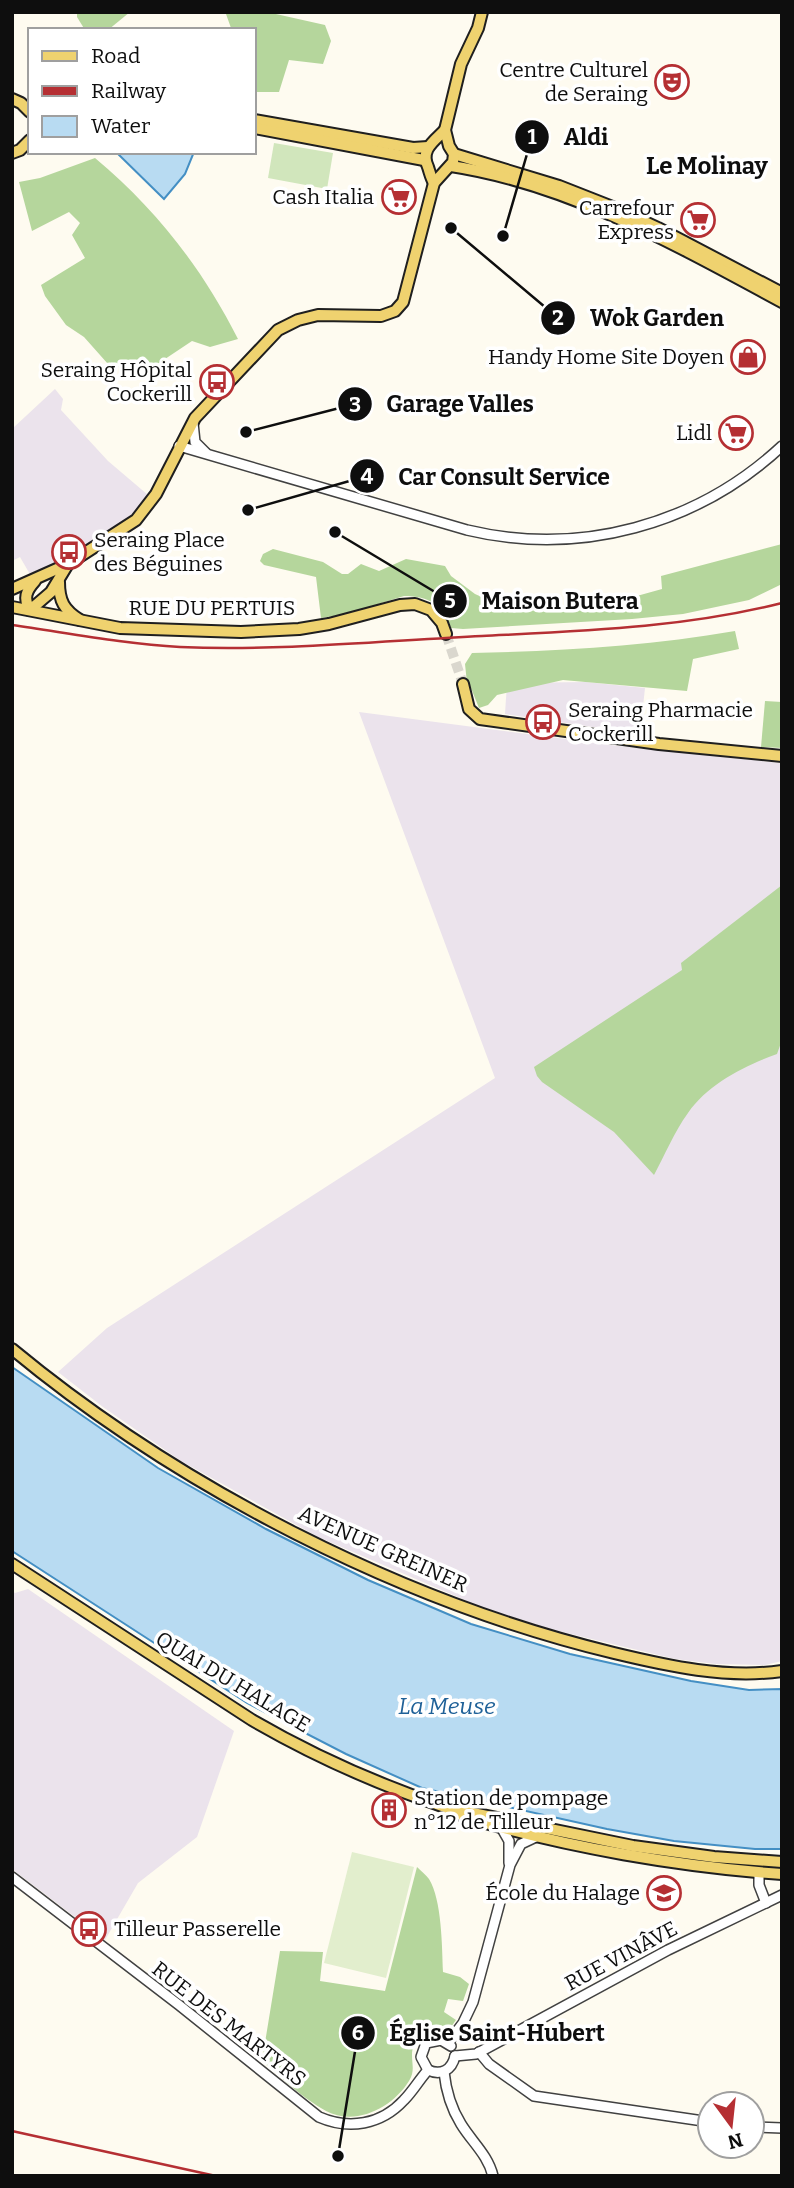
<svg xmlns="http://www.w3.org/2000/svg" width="794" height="2188" viewBox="0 0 794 2188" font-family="Bitter,serif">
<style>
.industrial{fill:#ebe3ec}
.green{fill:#d1e6bc}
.forest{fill:#b5d69c}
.pitch{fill:#e2eecd}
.water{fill:#b8dbf2;stroke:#448fc4;stroke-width:2}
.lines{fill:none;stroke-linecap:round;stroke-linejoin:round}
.major-tunnel{stroke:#dad7ce;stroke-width:10;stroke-dasharray:10 5;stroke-linecap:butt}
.minor-casing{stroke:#414141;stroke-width:12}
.major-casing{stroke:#1f1f1f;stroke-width:14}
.minor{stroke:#fff;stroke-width:9}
.major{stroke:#efd26f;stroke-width:10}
.rail{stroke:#b52f33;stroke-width:2.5}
.labels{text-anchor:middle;stroke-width:7;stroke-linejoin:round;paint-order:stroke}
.poi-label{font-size:21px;fill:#0e0e0e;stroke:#fff;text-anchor:end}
.street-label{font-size:21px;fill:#0e0e0e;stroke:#fff}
.water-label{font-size:23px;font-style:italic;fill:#1f6198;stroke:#fff}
.quarter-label{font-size:24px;font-weight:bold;fill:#0e0e0e;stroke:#fff}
.leader{fill:none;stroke:#0e0e0e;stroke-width:2.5}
.callout-dot{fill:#0e0e0e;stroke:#fff;stroke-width:2.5}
.mark-label{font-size:21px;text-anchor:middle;font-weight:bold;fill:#fff}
.callout-label{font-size:23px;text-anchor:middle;font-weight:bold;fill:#0e0e0e;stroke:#fff;stroke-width:7;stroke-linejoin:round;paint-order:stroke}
</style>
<rect width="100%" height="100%" fill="#fefbf0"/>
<g class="industrial">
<polygon points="55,389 63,399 61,410 108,461 148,495 137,510 113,529 31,576 20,557 12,561 12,429"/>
<polygon points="586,682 645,688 640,734 505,714 507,683"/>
<polygon points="359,712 619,746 782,763 782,1661 765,1665 716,1664 675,1659 550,1629 481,1607 318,1537 181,1461 103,1407 58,1372 107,1328 495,1078"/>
<polygon points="28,1589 234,1731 197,1837 138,1883 105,1940 12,1869 12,1591 15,1593"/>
</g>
<polygon class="green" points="274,143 333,153 327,189 268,178"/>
<g class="forest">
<polygon points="77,12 130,12 108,30 85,30 77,17"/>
<polygon points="229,12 267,12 325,25 331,41 323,64 289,60 279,92 254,92 254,30 231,28 226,14"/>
<path d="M 95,158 C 156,209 202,268 238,339 L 210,347 L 192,341 L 156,365 L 132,363 L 123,368 L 108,364 L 84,337 L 66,325 L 45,296 L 41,285 L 85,258 L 72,235 L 80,223 L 69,212 L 32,231 L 19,182 L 40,178 Z"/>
<path d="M 782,544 L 782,584 L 749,600 L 683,614 L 632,619 L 463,629 L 451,628 C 443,605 429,596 404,596 L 346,614 L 321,618 L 316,577 L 264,565 L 260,561 L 263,554 L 273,549 L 323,562 L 342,574 L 348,574 L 361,564 L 379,571 L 406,559 L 445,566 L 451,576 L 475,594 L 502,606 L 570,605 L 626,599 L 662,589 L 661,576 Z"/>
<path d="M 735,631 L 739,649 L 693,659 L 687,691 L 563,680 L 497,695 L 488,705 L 479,708 L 469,683 L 467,683 L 465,664 L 472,653 C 560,651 648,646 735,631 Z"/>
<polygon points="765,701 782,702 782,748 761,747"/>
<path d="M 782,885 L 782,1040 L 777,1054 C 744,1066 708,1084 688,1113 C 674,1132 665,1155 654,1175 L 614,1132 L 542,1082 L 537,1076 L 534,1067 L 682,970 L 681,963 Z"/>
<path d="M 417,1867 C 421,1871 426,1875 429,1879 C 442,1900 442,1947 443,1972 L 460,1977 L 469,1984 L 463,2001 L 448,1999 L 444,2012 L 456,2020 L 446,2034 C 431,2028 412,2036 412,2055 C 412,2065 415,2071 409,2081 C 393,2107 356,2127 326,2111 C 302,2098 282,2078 262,2061 L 280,1951 L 323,1952 L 320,1981 L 385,1991 Z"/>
</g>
<polygon class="pitch" points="352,1852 414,1867 386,1978 324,1963"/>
<g class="water">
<polygon points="116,152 194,152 185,174 164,199"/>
<polygon points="12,1367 158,1468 266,1529 368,1580 471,1624 570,1654 691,1681 749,1690 782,1689 782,1849 755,1849 674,1841 607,1829 422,1788 346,1754 247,1703 12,1551"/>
</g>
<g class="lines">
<polyline class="major-tunnel" points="446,634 463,684"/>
<g class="minor-casing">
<g id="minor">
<polyline points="193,423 195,442 206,453"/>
<path d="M 179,446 L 467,530 C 580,557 697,525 782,446"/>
<polyline points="501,1827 509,1841 509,1863"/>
<polyline points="759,1873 759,1885 766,1903"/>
<path d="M 12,1877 L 179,2005 L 319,2117 C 349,2130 381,2125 404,2100 C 413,2091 419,2080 428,2070"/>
<polyline points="448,2043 463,2023 473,2002 510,1865 521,1844 538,1836"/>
<polyline points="479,2052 489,2064 534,2096 710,2122"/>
<polyline points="455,2056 476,2054 668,1950 782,1895"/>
<polyline points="428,2070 421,2057 426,2043 441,2040 451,2046"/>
<path d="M 428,2070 C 441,2076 452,2070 455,2056"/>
<path d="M 444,2072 C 446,2091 451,2108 461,2124 C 472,2142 488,2155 493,2176"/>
<polyline points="752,2127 782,2128"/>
</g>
</g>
<g class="major-casing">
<g id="major">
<polyline points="12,99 21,103 30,112"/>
<polyline points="254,120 413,148 428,147"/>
<polyline points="254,128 424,160"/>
<polyline points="12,153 20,150 30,140"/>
<polyline points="454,154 559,186 615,208 658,228 782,293"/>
<path d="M 451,166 C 569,184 678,246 782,302"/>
<path d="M 434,183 C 431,178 430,173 428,167 C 420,150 433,142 445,130"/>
<path d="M 59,582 C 59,601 64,610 80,620"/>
<polyline points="12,589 68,564 136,520 156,494 195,418 278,330 298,320 318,315 381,316 395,311 403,302 434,183 453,162 454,154 449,146 445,130 461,64 478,28 482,12"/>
<polyline points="12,607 120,628 241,632 299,629 329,624 400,605 415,604 431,610 442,623 446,634"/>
<polyline points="30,610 51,592 68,564"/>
<path d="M 30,610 C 23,598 26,591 35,581"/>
<polyline points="463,684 469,709 480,719 659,744 782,756"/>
<path d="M 12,1349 C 180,1488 402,1602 614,1653 C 668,1666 726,1679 782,1671"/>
<path d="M 12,1564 L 252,1720 C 314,1756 377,1784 445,1807 C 453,1810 460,1816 469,1818 C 564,1847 682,1867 782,1874"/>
<polyline points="453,1809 633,1846 714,1857 782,1862"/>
</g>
</g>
<use href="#minor" class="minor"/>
<use href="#major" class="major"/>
<g class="rail">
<path d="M 12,625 C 68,633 124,644 180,647 C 281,651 382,641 482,636 C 583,631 683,628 782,603"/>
<polyline points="12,2131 216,2176"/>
</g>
</g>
<defs>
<g id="theatre-ring" transform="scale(1.75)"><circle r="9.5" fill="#fff" stroke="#b52f33" stroke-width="1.5"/><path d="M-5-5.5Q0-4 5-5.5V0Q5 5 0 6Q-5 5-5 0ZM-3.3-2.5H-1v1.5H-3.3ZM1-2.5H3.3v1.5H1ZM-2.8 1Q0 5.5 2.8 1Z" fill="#b52f33"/></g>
<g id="supermarket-ring" transform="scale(1.75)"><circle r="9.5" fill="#fff" stroke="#b52f33" stroke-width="1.5"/><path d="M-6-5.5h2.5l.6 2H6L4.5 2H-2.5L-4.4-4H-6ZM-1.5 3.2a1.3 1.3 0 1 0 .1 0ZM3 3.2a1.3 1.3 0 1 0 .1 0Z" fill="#b52f33"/></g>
<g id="shop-ring" transform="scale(1.75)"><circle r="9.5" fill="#fff" stroke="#b52f33" stroke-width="1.5"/><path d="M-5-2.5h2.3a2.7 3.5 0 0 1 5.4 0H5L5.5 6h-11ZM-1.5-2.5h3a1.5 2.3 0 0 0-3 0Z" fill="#b52f33"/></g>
<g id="bus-ring" transform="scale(1.75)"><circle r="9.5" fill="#fff" stroke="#b52f33" stroke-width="1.5"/><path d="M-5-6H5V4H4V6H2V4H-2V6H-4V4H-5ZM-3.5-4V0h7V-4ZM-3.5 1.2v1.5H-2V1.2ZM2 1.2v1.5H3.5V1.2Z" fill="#b52f33"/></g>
<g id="building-ring" transform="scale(1.75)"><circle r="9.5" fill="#fff" stroke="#b52f33" stroke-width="1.5"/><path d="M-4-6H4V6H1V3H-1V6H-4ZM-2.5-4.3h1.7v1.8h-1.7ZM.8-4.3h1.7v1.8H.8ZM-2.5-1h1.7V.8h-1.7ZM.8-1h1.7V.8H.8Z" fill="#b52f33"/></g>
<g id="school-ring" transform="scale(1.75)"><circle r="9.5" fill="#fff" stroke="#b52f33" stroke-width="1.5"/><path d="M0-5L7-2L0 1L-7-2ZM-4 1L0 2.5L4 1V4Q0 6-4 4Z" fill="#b52f33"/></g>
</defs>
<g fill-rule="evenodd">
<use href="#theatre-ring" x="672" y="82"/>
<use href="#supermarket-ring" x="399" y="197"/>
<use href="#supermarket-ring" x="698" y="220"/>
<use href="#shop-ring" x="748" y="357"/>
<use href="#bus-ring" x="217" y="382"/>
<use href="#supermarket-ring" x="736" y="433"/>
<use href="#bus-ring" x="69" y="552"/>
<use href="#bus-ring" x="543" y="722"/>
<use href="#building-ring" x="389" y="1810"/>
<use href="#school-ring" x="664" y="1893"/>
<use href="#bus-ring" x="89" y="1929"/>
</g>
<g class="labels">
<g class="poi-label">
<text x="648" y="77">Centre Culturel<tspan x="648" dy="24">de Seraing</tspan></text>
<text x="374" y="204">Cash Italia</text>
<text x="674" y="215">Carrefour<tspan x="674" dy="24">Express</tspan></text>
<text x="724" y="364">Handy Home Site Doyen</text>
<text x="192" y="377">Seraing Hôpital<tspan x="192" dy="24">Cockerill</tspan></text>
<text x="712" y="440">Lidl</text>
<text x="94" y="547" text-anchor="start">Seraing Place<tspan x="94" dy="24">des Béguines</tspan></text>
<text x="568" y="717" text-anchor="start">Seraing Pharmacie<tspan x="568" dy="24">Cockerill</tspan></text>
<text x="414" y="1805" text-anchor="start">Station de pompage<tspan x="414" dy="24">n°12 de Tilleur</tspan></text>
<text x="640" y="1900">École du Halage</text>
<text x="114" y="1936" text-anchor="start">Tilleur Passerelle</text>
</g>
<g class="street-label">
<text x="212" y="615">RUE DU PERTUIS</text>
<text transform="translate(383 1549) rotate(24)" y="7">AVENUE GREINER</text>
<text transform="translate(233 1682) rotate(31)" y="7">QUAI DU HALAGE</text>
<text transform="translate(621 1956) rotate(-28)" y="7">RUE VINÂVE</text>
<text transform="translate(229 2024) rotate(38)" y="7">RUE DES MARTYRS</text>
</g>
<g class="water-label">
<text x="447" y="1714">La Meuse</text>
</g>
<g class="quarter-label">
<text x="707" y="174">Le Molinay</text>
</g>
</g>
<path class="leader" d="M503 236L532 137M451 228L558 318M246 432L355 404M248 510L367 476M335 532L450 601M338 2156L358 2033"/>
<g class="callout-dot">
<circle cx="503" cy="236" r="7"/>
<circle cx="451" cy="228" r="7"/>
<circle cx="246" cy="432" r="7"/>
<circle cx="248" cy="510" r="7"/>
<circle cx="335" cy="532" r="7"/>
<circle cx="338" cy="2156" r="7"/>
<circle cx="532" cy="137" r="18"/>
<circle cx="558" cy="318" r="18"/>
<circle cx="355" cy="404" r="18"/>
<circle cx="367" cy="476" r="18"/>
<circle cx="450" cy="601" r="18"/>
<circle cx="358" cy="2033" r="18"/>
</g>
<g class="mark-label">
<text x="532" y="144">1</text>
<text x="558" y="325">2</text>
<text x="355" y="412">3</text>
<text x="367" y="484">4</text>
<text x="450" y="608">5</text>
<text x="358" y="2040">6</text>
</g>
<g class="callout-label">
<text x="586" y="145">Aldi</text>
<text x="657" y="326">Wok Garden</text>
<text x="460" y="412">Garage Valles</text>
<text x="504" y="485">Car Consult Service</text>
<text x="560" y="609">Maison Butera</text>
<text x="497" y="2041">Église Saint-Hubert</text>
</g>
<rect width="794" height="2188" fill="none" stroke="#0e0e0e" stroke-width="28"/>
<rect x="28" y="28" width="228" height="126" fill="#ffffff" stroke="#9f9f9f" stroke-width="2"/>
<rect x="42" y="51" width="35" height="10" fill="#efd26f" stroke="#9f9f9f" stroke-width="2"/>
<text x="91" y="63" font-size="21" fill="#0e0e0e">Road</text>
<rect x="42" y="86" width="35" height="10" fill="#b52f33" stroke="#9f9f9f" stroke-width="2"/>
<text x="91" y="98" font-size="21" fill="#0e0e0e">Railway</text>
<rect x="42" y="116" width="35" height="21" fill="#b8dbf2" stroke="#9f9f9f" stroke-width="2"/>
<text x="91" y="133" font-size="21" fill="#0e0e0e">Water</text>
<g transform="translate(731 2125) rotate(165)"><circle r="33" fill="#ffffff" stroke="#9f9f9f" stroke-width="2"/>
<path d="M0-5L12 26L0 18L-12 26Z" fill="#b52f33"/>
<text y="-10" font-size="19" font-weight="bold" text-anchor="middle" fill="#0e0e0e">N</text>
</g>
</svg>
